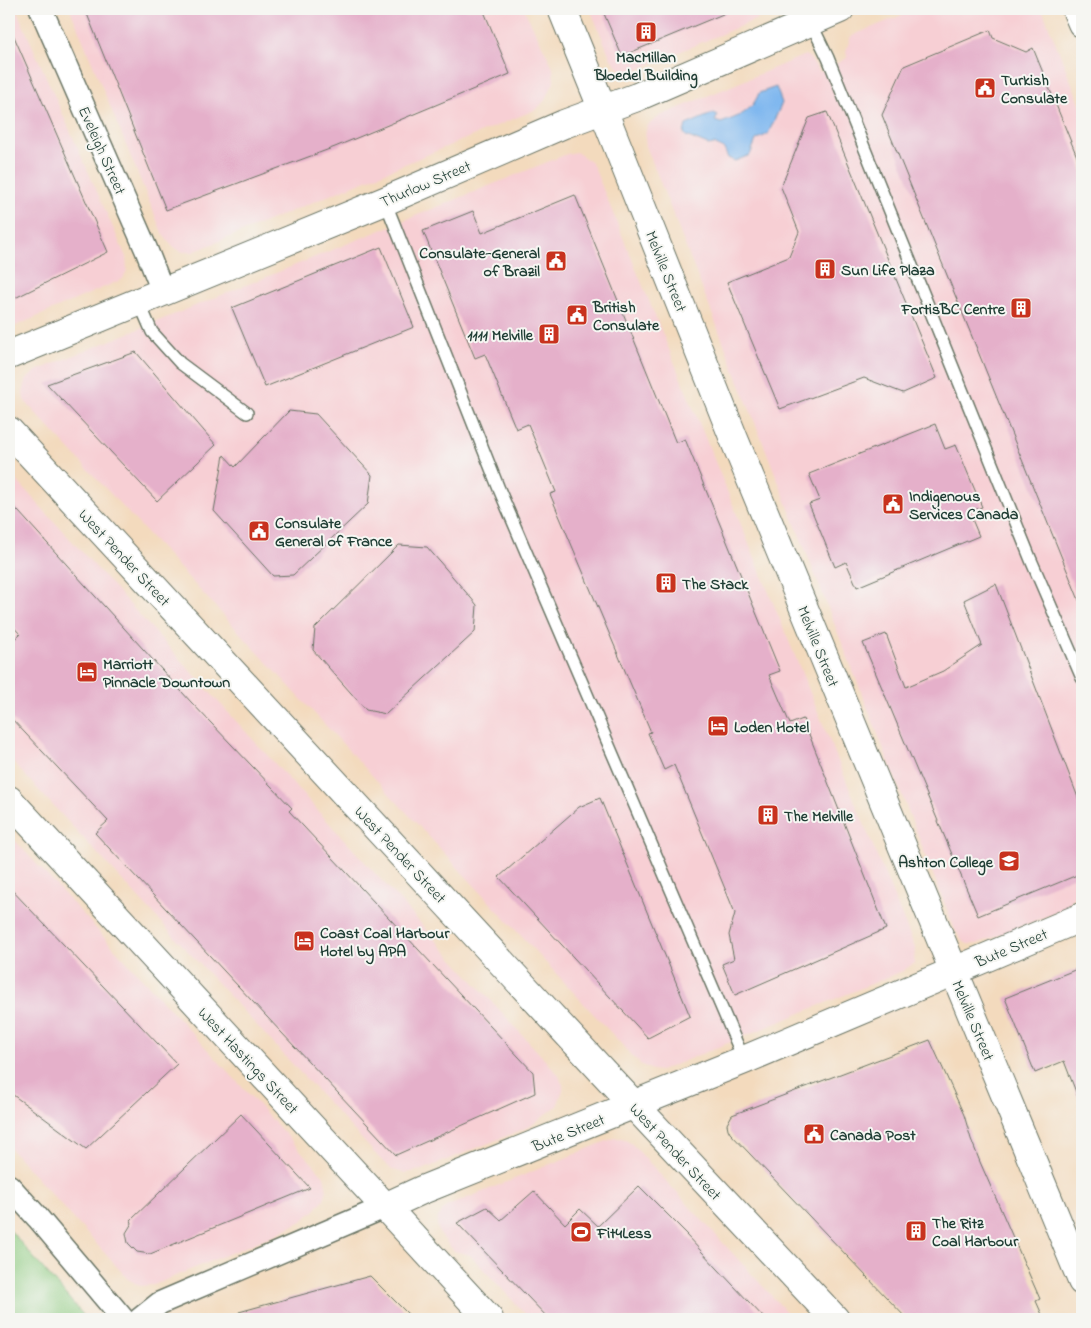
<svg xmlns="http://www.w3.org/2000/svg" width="1091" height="1328" viewBox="0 0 1091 1328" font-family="'Indie Flower',sans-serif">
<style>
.built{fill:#f7cfd4}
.green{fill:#8ecb81;stroke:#56845a}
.water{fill:#7fb7ef;stroke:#4f7a92}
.building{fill:#e5b0ca}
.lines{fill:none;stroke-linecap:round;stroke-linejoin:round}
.service-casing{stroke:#697464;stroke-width:14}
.minor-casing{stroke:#697464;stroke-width:25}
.tertiary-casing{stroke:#697464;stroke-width:30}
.secondary-casing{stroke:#697464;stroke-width:30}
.trunk-casing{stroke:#697464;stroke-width:30}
.service{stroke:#fff;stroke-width:11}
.minor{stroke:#fff;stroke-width:22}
.tertiary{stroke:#fff;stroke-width:28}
.secondary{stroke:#fff;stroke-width:28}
.trunk{stroke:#fff;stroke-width:28}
.labels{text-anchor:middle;stroke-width:4;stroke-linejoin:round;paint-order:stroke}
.poi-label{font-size:16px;font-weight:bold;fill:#1f3d34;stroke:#f6f6f2;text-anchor:start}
.street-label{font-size:16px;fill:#1f3d34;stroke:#f6f6f2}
</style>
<rect width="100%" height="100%" fill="#f6f6f2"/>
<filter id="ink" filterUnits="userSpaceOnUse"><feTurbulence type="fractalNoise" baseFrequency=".02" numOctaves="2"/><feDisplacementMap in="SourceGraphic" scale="10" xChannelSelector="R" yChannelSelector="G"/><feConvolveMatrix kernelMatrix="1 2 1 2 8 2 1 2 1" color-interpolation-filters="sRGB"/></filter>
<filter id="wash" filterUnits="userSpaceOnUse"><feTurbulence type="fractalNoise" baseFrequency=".0096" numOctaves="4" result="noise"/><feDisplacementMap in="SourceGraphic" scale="20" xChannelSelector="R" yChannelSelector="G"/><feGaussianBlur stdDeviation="1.12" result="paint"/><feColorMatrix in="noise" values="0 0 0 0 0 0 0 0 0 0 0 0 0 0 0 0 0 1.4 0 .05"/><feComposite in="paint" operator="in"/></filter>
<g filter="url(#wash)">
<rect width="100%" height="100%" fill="#f3dabd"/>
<g class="built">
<polygon points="9,9 16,9 126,257 127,270 123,279 9,329"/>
<polygon points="70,9 524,9 553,67 554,82 546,99 537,109 193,252 183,252 174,248 163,235"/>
<polygon points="590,9 781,9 634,71 628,71 620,69 611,59"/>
<polygon points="917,9 1042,9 1082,109 1082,889 1076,892 1069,905 1065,909 977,944 967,944 962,940 955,930 646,146 645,138 646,130 648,125 660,116 805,55 809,57 820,72 847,58 846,51 851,36"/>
<polygon points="576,152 590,161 594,167 915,948 914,963 903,971 660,1071 652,1070 640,1064 30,407 24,400 23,393 26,380 36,371 567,154"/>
<polygon points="9,472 558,1074 563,1085 563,1090 557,1106 535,1123 524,1129 422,1170 405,1173 393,1170 382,1161 9,758"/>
<polygon points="9,834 324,1176 327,1190 324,1199 315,1210 302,1221 276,1234 154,1285 140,1286 128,1279 9,1147"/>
<polygon points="614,1138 622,1138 632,1144 793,1319 530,1319 470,1255 454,1251 439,1233 437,1224 438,1218 443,1209 448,1206"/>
</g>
<polygon class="green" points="9,1229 77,1308 87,1319 9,1319"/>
<path class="water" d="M 776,87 L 782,103 L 768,134 L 756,140 L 750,155 L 735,161 L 728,158 L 724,149 L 714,144 L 708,145 L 686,136 L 684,133 L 686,125 L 714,113 L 718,115 L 715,121 L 721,123 C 739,116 751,113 759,93 Z"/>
<g id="blocks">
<g class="building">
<polygon points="85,9 483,9 510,74 335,147 166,210"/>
<polygon points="602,9 735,9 622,56"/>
<polygon points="9,25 108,252 9,301"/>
<polygon points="990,30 993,38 1026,52 1033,48 1082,169 1081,605 882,115 904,66"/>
<polygon points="827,112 937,378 903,393 864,378 780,409 727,282 789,257 799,232 781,187 809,118"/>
<polygon points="575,195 676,443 685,439 780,671 769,675 790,724 803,719 886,929 735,995 722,964 734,959 729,935 735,913 674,765 664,770 648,733 651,732 550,494 556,492 528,424 516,429 485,354 475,358 423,231 473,211 482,233"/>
<polygon points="381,247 414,327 265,387 232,308"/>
<polygon points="136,352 216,445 157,501 47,384"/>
<polygon points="289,411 316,414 372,475 368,504 293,575 273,576 214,511 224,455 235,467"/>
<polygon points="935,424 945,449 956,445 982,507 969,512 979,536 857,587 846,562 835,567 809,504 820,500 809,474"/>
<polygon points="9,501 191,702 292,808 289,811 533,1072 535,1093 396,1155 95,833 108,821 9,716 9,644 20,634 9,622"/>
<polygon points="399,545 427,547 477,605 475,632 386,714 366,710 313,650 315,628"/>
<polygon points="996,584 1082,808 1082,873 978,916 863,643 886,634 906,687 943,671 982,645 964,600"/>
<polygon points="600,798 690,1016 648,1038 499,877 579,807"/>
<polygon points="9,887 177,1064 86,1149 9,1092"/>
<polygon points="1082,967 1082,1105 1081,1105 1064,1061 1035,1073 1005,998"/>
<polygon points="930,1040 964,1115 971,1139 980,1162 1040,1299 1036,1301 1044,1319 907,1319 730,1133 728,1129 727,1124 732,1115"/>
<polygon points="241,1114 310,1188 150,1254 137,1252 128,1243 126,1233 132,1223 131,1220"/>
<polygon points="639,1186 687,1234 686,1235 765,1319 549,1319 457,1223 487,1207 501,1220 534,1191 565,1224 580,1209 598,1226"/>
<polygon points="370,1276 413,1319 240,1319 239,1312"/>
</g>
</g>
</g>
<g filter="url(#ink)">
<use href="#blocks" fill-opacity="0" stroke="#697464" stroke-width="1"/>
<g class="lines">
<g class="service-casing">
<g id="service">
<polyline points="810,21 828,58 1031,560 1082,678"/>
<polyline points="385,201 499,489 744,1060"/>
<polyline points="139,302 152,332 180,363 247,413"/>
</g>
</g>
<g class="minor-casing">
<g id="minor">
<polyline points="41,9 146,249 163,292"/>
<polyline points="9,1186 38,1218 123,1319"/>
<polyline points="140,1319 160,1303 385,1207"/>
</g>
</g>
<g class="tertiary-casing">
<g id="tertiary">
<polyline points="603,110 734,439 1082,1281"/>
<polyline points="9,800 489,1319"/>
<polyline points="385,1207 422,1190 744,1060 1082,917"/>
</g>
</g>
<g class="secondary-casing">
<g id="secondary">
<polyline points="562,9 603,110"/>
<polyline points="9,355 385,201 564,124 637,97 840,9"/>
<polyline points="9,431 604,1073 835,1319"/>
</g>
</g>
<g class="trunk-casing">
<polyline id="trunk" points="1076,9 1082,23"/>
</g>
<use href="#service" class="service"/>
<use href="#minor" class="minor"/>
<use href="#tertiary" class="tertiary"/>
<use href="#secondary" class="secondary"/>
<use href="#trunk" class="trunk"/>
</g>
</g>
<defs>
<g id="building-square" transform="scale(1.125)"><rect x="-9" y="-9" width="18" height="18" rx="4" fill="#c8321e" stroke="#f6f6f2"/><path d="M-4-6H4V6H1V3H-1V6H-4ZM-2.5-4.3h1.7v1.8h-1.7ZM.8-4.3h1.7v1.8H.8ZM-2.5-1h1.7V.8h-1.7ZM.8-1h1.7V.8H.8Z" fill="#fff"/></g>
<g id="civic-square" transform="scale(1.125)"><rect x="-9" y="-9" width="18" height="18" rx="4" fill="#c8321e" stroke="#f6f6f2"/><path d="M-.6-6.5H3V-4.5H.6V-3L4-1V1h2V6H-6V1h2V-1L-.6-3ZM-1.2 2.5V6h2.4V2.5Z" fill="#fff"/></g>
<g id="hotel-square" transform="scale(1.125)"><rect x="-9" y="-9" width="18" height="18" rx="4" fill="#c8321e" stroke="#f6f6f2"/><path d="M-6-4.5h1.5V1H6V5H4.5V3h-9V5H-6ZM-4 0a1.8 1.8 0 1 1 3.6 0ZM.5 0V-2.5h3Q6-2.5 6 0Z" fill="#fff"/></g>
<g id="university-square" transform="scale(1.125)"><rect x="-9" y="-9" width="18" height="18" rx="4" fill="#c8321e" stroke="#f6f6f2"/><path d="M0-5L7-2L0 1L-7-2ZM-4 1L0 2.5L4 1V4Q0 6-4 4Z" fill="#fff"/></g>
<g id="stadium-square" transform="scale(1.125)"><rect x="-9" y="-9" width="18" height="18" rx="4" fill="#c8321e" stroke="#f6f6f2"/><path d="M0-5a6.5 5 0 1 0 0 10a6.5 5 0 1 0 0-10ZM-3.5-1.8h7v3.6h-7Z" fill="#fff"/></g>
</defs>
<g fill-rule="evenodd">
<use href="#building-square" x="646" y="32"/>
<use href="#civic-square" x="985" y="88"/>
<use href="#civic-square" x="556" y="261"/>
<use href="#building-square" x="825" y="269"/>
<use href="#building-square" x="1021" y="308"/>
<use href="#civic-square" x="577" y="315"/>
<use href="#building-square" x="549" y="334"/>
<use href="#civic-square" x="893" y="504"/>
<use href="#civic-square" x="259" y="531"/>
<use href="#building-square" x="666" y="583"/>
<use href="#hotel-square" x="87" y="672"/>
<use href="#hotel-square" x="718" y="726"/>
<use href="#building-square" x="768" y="815"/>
<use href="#university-square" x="1009" y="861"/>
<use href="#hotel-square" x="304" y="941"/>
<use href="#civic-square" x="814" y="1134"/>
<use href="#building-square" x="916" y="1231"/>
<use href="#stadium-square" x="581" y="1232"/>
</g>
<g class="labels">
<g class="poi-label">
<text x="646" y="62" text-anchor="middle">MacMillan<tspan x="646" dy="18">Bloedel Building</tspan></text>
<text x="1001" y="85">Turkish<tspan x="1001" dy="18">Consulate</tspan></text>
<text x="540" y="258" text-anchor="end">Consulate-General<tspan x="540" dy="18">of Brazil</tspan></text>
<text x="841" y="275">Sun Life Plaza</text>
<text x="593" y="312">British<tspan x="593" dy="18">Consulate</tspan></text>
<text x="1005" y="314" text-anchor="end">FortisBC Centre</text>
<text x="533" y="340" text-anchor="end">1111 Melville</text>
<text x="909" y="501">Indigenous<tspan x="909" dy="18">Services Canada</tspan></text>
<text x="275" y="528">Consulate<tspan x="275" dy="18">General of France</tspan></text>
<text x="682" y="589">The Stack</text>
<text x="103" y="669">Marriott<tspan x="103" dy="18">Pinnacle Downtown</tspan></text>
<text x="734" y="732">Loden Hotel</text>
<text x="784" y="821">The Melville</text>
<text x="993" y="867" text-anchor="end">Ashton College</text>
<text x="320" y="938">Coast Coal Harbour<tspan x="320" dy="18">Hotel by APA</tspan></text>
<text x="830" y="1140">Canada Post</text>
<text x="932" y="1228">The Ritz<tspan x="932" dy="18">Coal Harbour</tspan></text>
<text x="597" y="1238">Fit4Less</text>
</g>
<g class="street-label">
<text transform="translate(103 150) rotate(66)" y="6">Eveleigh Street</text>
<text transform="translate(425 183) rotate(-23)" y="6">Thurlow Street</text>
<text transform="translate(667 271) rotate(68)" y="6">Melville Street</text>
<text transform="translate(125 557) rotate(47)" y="6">West Pender Street</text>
<text transform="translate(819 646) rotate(68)" y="6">Melville Street</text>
<text transform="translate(401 854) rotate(47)" y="6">West Pender Street</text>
<text transform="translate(1011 947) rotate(-23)" y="6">Bute Street</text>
<text transform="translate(974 1020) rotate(67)" y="6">Melville Street</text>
<text transform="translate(249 1060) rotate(47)" y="6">West Hastings Street</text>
<text transform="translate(568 1132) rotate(-22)" y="6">Bute Street</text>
<text transform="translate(676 1151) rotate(47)" y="6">West Pender Street</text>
</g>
</g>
<rect width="1091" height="1328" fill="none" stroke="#f6f6f2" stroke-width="30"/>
</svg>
